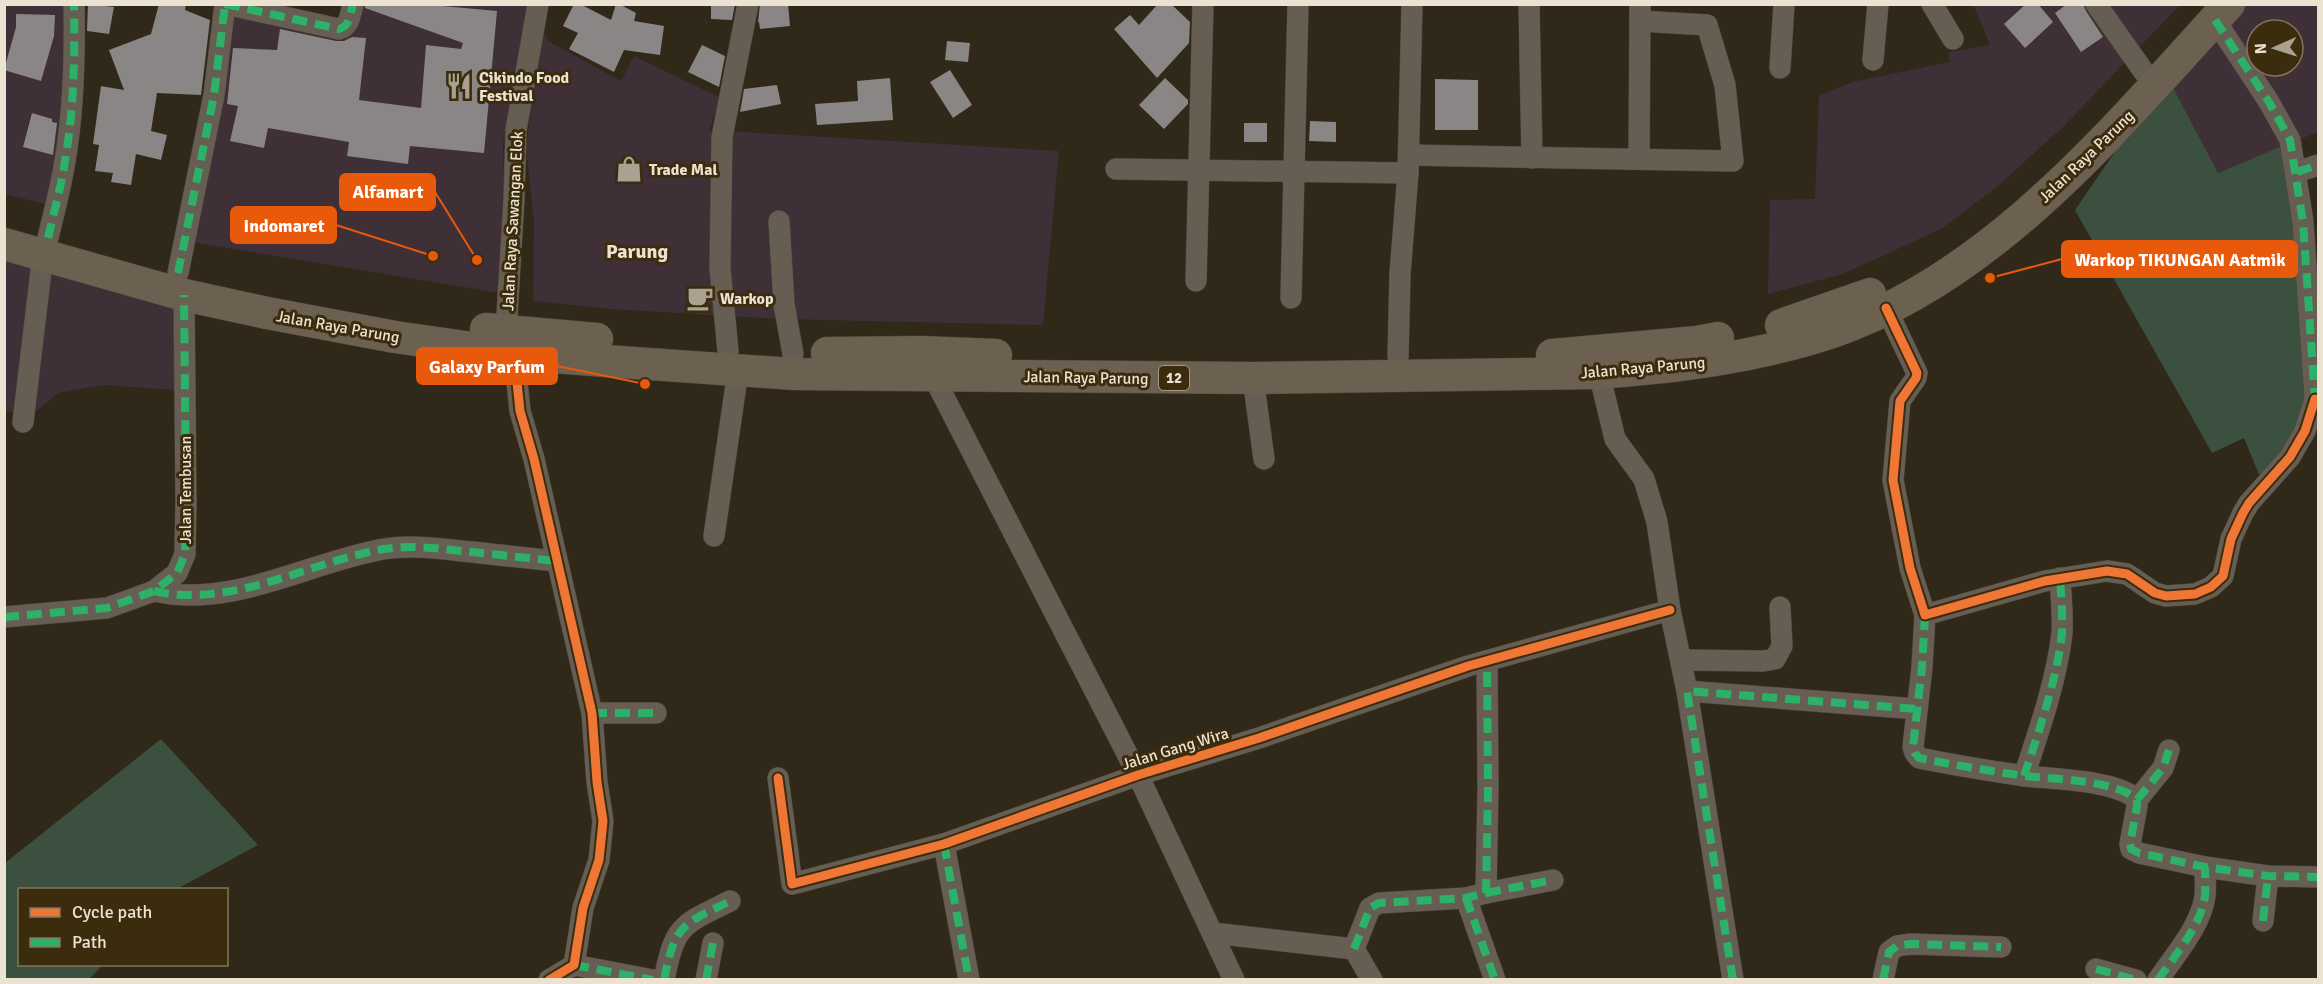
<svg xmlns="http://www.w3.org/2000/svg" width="2323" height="984" viewBox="0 0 2323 984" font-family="Signika,sans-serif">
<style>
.commercial{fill:#3f2f37;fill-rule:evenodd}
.green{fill:#3c5040}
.building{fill:#8a8686}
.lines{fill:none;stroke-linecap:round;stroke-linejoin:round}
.minor-casing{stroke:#4c4538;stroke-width:22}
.highway-casing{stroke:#4c4538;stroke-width:33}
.minor{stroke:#665d53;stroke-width:21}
.highway{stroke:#6c6050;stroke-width:32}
.quiet{stroke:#2db169;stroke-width:8;stroke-dasharray:15 8;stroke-linecap:butt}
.cycleway-casing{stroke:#3b2c0e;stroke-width:13}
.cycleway{stroke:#f07635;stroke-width:9}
.labels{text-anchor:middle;stroke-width:6;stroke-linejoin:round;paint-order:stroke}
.shield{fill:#3b2c0e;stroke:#b6ab96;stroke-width:1.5}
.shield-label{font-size:15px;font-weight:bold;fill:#ebe2d1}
.poi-label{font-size:16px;font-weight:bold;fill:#ebe2d1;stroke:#3b2c0e;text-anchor:start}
.street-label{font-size:16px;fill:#ebe2d1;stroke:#3b2c0e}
.quarter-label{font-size:20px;font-weight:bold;fill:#ebe2d1;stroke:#3b2c0e}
.leader{fill:none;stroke:#e8590c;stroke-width:2}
.callout-dot{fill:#e8590c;stroke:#3b2c0e;stroke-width:2}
.callout{fill:#e8590c;stroke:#e8590c;stroke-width:2}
.callout-label{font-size:18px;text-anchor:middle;font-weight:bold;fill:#fff}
</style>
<rect width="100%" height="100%" fill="#302818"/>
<g class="commercial">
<polygon points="5,5 67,5 70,116 49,205 5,194"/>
<polygon points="358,5 528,5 503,144 506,294 185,241 228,10 341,34"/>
<polygon points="1975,5 2180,5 2063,127 1999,185 1941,229 1843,274 1768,294 1770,200 1815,199 1819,96 1852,82 1950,62 1948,52 1990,45 1974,6"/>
<path d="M 2232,5 L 2318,5 L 2318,132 L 2218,173 L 2167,76 ZM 2257,30 L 2293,30 L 2293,66 L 2257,66 Z"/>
<polygon points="541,26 548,41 621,81 634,56 721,98 709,130 1059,151 1043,325 781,319 610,309 533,301 534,222 526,149"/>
<polygon points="4,247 184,297 188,391 104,385 58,393 33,414 5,411"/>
</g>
<g class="green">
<polygon points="2167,76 2218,173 2287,144 2318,403 2265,489 2244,438 2212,453 2075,210"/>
<polygon points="161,739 258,845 177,889 20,890 20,964 103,965 89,979 5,979 5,863"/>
</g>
<g class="building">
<polygon points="88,4 114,7 109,34 87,31"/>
<polygon points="159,4 186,4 185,10 210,20 201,95 157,93 151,131 167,135 161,160 136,154 131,185 111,182 113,173 95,171 99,145 93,144 101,86 124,90 109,50 151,34"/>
<polygon points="365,4 421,4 497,11 484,153 410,146 408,164 347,156 349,142 268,128 264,148 230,141 238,106 227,104 233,48 277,50 280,29 336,41 344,41 352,37 366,38 359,100 421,108 426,45 461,49 463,43 365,8"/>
<polygon points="574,4 580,4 611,20 616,4 619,4 636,13 634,21 664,26 660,55 624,50 614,72 569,49 578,33 563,26"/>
<polygon points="711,4 735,4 732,20 711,19"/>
<polygon points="760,4 788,4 790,26 760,29 759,22 758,22"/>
<polygon points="1158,4 1171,4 1190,22 1189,43 1157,78 1114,29 1130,15 1139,25"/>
<polygon points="2026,4 2038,4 2053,22 2025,48 2004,24"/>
<polygon points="2067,4 2083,4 2086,11 2103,37 2081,52 2055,13"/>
<polygon points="16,14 55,15 54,36 41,81 4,70 16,27"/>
<polygon points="947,41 970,43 968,62 945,60"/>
<polygon points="702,45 725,56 719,87 688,72"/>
<polygon points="950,70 972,105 953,118 930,82"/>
<polygon points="890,78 893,120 817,125 815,104 858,101 857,81"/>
<polygon points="1165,78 1188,100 1188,104 1164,129 1139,105"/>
<polygon points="1435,79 1478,80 1478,130 1435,130"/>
<polygon points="777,85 781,104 740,112 744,89"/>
<polygon points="32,113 52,119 52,122 57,123 53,155 23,147"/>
<polygon points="1310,121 1336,122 1336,142 1309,141"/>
<rect x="1244" y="123" width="23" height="19"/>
</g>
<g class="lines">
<g class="minor-casing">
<g id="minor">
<path d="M 225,4 L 339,29 C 350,26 350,15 353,4"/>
<polyline points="1529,4 1532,158"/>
<polyline points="1932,4 1953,39"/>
<polyline points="2096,4 2144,72"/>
<polyline points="2215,20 2269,102 2290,140 2303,222 2315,399 2318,398"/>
<polyline points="1873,60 1878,4"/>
<polyline points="1780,68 1784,4"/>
<polyline points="1409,155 1733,161 1725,85 1707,25 1640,21"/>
<polyline points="1639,159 1640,4"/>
<polyline points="1116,169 1408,173"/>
<polyline points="2297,172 2318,165"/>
<polyline points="779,221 784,304 793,354"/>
<path d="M 48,238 C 54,212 61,187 65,161 C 74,109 75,57 74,4"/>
<polyline points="178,273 214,95 225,4"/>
<polyline points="1196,281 1203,4"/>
<polyline points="1291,298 1298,4"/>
<polyline points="1886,308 1917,373 1916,378 1900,401 1893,480 1910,568 1925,615 2045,581 2107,571 2127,574 2155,593 2166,596 2195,594 2211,587 2223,576 2231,539 2243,513 2249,503 2290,457 2305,431 2315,399"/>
<polyline points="506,332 514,199 516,130 538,4"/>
<polyline points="728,351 720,268 722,137 748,4"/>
<polyline points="514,354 520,411 534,459 592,713 597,782 603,821 599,860 583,908 574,965 549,980"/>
<polyline points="1398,357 1400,274 1408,173 1412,4"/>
<polyline points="928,366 1138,775 1234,980"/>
<polyline points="1599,373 1615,439 1644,479 1657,522 1670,610 1687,691 1733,980"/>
<polyline points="1253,378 1264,459"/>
<polyline points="23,422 43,254"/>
<polyline points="714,536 738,371"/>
<path d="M 154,591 C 233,609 308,562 384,549 C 410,545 436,548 462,551 C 493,554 525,558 557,561"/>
<path d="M 1925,615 L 1922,667 L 1913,747 L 1915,753 L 1919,758 C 1954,765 1990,771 2025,776 C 2052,779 2118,780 2137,800 L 2137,806 L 2130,844 L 2131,849 L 2139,853 L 2205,867 L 2268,876 L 2318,877"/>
<polyline points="4,617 107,608 154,591 177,573 185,554 186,502 184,295"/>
<polyline points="1682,660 1763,661 1775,659 1782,646 1780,607"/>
<polyline points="1687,691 1917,709"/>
<polyline points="592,713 656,713"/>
<path d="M 2024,776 C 2039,731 2057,679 2062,633 C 2063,615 2061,596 2060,578"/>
<polyline points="778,778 792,884 944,844 1138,775 1259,738 1468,666 1670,610"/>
<polyline points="2137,800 2163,768 2169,750"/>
<polyline points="944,844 969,980"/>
<polyline points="1486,893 1553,880"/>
<polyline points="1466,898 1495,980"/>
<polyline points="2263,921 2268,876"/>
<polyline points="1213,933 1354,949"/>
<polyline points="1354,949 1370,908 1379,903 1466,898 1486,893 1488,790 1487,661"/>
<polyline points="1354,949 1372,980"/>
<polyline points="574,965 653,980"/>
<polyline points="2096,969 2136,980"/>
<path d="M 664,980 C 675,924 682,925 730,901"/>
<polyline points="706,980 713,943"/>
<polyline points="1883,980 1889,952 1897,946 1910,944 2001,947"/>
<path d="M 2158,980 C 2175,955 2201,926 2205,896 C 2206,886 2205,876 2205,867"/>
</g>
</g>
<g class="highway-casing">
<g id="highway">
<path d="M 4,244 L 184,295 L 267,313 L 395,337 L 514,354 L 606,361 L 794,374 L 1253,378 L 1599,373 C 1679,367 1758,357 1835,331 C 1997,274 2116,127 2229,4"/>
<polyline points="1781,325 1870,294"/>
<polyline points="486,329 597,339"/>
<polyline points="827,353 921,352 996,355"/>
<polyline points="1552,355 1697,342 1718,338"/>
</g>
</g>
<use href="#minor" class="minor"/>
<use href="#highway" class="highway"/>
<g class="quiet">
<path d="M 225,4 L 339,29 C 350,26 350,15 353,4"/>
<polyline points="2215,20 2269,102 2290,140 2303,222 2315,399 2318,398"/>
<polyline points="2297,172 2318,165"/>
<path d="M 48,238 C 54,212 61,187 65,161 C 74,109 75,57 74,4"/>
<polyline points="178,273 214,95 225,4"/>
<path d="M 154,591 C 233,609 308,562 384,549 C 410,545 436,548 462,551 C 493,554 525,558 557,561"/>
<path d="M 1925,615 L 1922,667 L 1913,747 L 1915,753 L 1919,758 C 1954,765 1990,771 2025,776 C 2052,779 2118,780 2137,800 L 2137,806 L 2130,844 L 2131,849 L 2139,853 L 2205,867 L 2268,876 L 2318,877"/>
<polyline points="4,617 107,608 154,591 177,573 185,554 186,502 184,295"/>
<polyline points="592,713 656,713"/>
<path d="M 2024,776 C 2039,731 2057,679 2062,633 C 2063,615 2061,596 2060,578"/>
<polyline points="2137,800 2163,768 2169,750"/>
<polyline points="944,844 969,980"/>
<polyline points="1486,893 1553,880"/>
<polyline points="1466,898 1495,980"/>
<polyline points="2263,921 2268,876"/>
<polyline points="1354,949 1370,908 1379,903 1466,898 1486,893 1488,790 1487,661"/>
<polyline points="574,965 653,980"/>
<polyline points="2096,969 2136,980"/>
<path d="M 664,980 C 675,924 682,925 730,901"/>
<polyline points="706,980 713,943"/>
<polyline points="1733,980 1687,691 1917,709"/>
<polyline points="1883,980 1889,952 1897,946 1910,944 2001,947"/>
<path d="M 2158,980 C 2175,955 2201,926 2205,896 C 2206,886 2205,876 2205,867"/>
</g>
<g class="cycleway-casing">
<g id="cycleway">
<polyline points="1886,308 1917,373 1916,378 1900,401 1893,480 1910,568 1925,615 2045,581 2107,571 2127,574 2155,593 2166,596 2195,594 2211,587 2223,576 2231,539 2243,513 2249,503 2290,457 2305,431 2315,399"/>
<polyline points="514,354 520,411 534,459 592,713 597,782 603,821 599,860 583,908 574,965 549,980"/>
<polyline points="778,778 792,884 944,844 1138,775 1259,738 1468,666 1670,610"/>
</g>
</g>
<use href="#cycleway" class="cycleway"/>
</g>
<defs>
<g id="restaurant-bare" transform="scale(2.07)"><path d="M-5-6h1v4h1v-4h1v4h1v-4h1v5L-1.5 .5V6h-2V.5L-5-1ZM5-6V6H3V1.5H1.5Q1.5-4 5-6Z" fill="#aaa190" stroke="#3b2c0e" stroke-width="2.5" paint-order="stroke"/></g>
<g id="shop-bare" transform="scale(2.07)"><path d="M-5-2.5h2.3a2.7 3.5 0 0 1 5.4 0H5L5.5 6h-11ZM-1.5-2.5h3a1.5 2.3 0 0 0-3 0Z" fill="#aaa190" stroke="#3b2c0e" stroke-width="2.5" paint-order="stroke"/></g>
<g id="cafe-bare" transform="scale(2.07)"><path d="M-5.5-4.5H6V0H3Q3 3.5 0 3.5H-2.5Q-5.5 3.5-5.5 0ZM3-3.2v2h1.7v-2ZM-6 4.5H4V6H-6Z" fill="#aaa190" stroke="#3b2c0e" stroke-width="2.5" paint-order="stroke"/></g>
</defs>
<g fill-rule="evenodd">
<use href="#restaurant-bare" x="459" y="86"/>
<use href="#shop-bare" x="629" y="169"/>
<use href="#cafe-bare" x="700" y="298"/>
</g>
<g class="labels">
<rect class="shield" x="1159" y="366" width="30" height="24" rx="4.5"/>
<g class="shield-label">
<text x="1174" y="383">12</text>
</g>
<g class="poi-label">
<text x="479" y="83">Cikindo Food<tspan x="479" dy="18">Festival</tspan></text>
<text x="649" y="175">Trade Mal</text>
<text x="720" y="304">Warkop</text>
</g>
<g class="street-label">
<text transform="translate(2086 156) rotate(-44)" y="6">Jalan Raya Parung</text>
<text transform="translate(512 221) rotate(-87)" y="6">Jalan Raya Sawangan Elok</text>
<text transform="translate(338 326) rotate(10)" y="6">Jalan Raya Parung</text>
<text transform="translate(1643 367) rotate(-5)" y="6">Jalan Raya Parung</text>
<text transform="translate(1086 377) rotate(1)" y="6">Jalan Raya Parung</text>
<text transform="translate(185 490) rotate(-90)" y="6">Jalan Tembusan</text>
<text transform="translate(1175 748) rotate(-17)" y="6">Jalan Gang Wira</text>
</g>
<g class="quarter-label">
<text x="637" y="258">Parung</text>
</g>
</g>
<path class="leader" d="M477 260L435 192M433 256L336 225M1990 278L2062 259M645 384L557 366"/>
<g class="callout-dot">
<circle cx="477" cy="260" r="6"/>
<circle cx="433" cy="256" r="6"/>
<circle cx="1990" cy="278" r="6"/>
<circle cx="645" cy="384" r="6"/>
</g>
<g class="callout">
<rect x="340" y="174" width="95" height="36" rx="6"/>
<rect x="231" y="207" width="105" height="36" rx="6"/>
<rect x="2062" y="241" width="235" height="36" rx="6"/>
<rect x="417" y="348" width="140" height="36" rx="6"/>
</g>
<g class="callout-label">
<text x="388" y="198">Alfamart</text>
<text x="284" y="232">Indomaret</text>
<text x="2180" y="266">Warkop TIKUNGAN Aatmik</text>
<text x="487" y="373">Galaxy Parfum</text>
</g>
<rect width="2323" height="984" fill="none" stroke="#ebe2d1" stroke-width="12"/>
<rect x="18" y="888" width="210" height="78" fill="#3b2c0e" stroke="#81755c" stroke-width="1.5"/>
<rect x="30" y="908" width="30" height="9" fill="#f07635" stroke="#81755c" stroke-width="1.5"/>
<text x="72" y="918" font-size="18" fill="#ebe2d1">Cycle path</text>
<rect x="30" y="938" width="30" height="9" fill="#2db169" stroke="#81755c" stroke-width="1.5"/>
<text x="72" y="948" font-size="18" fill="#ebe2d1">Path</text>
<g transform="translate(2275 48) rotate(267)"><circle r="28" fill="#3b2c0e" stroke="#81755c" stroke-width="1.5"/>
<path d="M0-4.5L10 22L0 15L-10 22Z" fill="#aaa190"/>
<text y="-9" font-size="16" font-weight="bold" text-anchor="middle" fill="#ebe2d1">N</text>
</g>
</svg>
